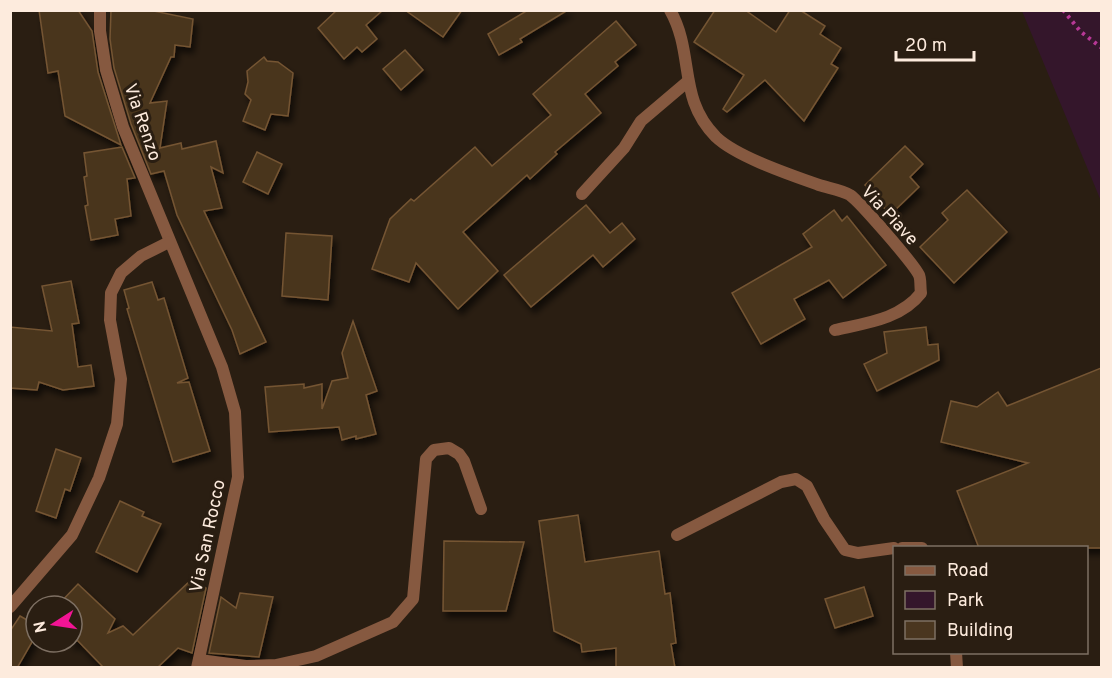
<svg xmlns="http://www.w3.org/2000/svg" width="1112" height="678" viewBox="0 0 1112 678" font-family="Overpass,sans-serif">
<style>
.green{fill:#34162b}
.building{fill:#4a361f;stroke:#755533;stroke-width:1.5;filter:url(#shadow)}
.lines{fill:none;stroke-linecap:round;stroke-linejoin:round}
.path{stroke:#b73896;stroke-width:4;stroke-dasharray:3 4.5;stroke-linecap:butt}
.lane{stroke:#865940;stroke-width:12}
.street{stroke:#865940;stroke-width:12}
.labels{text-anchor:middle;stroke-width:6;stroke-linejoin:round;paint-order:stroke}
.street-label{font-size:18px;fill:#fdebdd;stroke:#2a1e12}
</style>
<defs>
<filter id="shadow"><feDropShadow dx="3.5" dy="6" stdDeviation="3" flood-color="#0009"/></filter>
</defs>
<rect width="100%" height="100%" fill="#2a1e12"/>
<polygon class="green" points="1022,11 1101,11 1101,201"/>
<g class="building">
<polygon points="39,10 78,10 92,31 98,72 121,145 65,116 58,71 48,73"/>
<polygon points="111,10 149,10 193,19 190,47 175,45 174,57 171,57 150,103 167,101 160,148 181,143 182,149 216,141 223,173 211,167 222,208 204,211 266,342 240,354 232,330 177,215 164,171 151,174 131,124 114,68 110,39"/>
<polygon points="337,10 383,10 366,25 377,39 362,52 357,47 344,59 318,28"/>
<polygon points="405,10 462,10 443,37"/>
<polygon points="528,10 568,10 520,39 522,42 499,55 488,34"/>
<polygon points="715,10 745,10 776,32 790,10 800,10 825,26 820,34 841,48 831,64 838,68 804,121 765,80 727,112 723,109 744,75 694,42"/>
<polygon points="616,21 636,45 615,62 618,66 585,94 601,113 555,152 557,154 530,179 527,175 463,232 498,271 458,309 416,263 409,282 372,269 390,219 411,199 414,201 475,147 492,166 551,115 533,94"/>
<polygon points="405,50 423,70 401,90 383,69"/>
<polygon points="264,57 267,61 278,62 293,73 288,116 271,114 265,130 243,121 251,100 245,94 248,82 247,71"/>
<polygon points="905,146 923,164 910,177 919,187 890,215 865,185"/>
<polygon points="122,147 135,178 127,179 131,216 115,219 118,235 91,240 85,206 88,205 84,177 87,176 84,153"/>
<polygon points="257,152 282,164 268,194 243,182"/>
<polygon points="967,190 1007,232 954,283 920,247 948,220 942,213"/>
<polygon points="586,205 610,233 622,223 635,239 603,267 593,255 531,307 504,275"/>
<polygon points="834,210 842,221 847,216 886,265 843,298 829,280 794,299 805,319 761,344 732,293 812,247 803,234"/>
<polygon points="286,233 332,236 328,300 282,296"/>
<polygon points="71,281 79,323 72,324 78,367 91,365 94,386 63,390 39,382 37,390 10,388 10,327 52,331 42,286"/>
<polygon points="152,282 158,300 164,298 188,378 177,383 189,382 210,451 173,462 127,309 129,308 124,290"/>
<polygon points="353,321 377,391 366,395 376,434 356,439 356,436 342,440 339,427 269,432 265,387 304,384 304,388 322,384 322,409 332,381 348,378 342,353"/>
<polygon points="926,327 928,345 938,344 939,360 877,391 864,364 887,353 884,332"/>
<polygon points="1101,368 1101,548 979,548 957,491 1028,463 941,442 951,401 977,407 998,392 1007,406"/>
<polygon points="56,449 81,458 70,491 65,489 56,518 36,511"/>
<polygon points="120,501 144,512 142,516 161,524 137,572 96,552"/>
<polygon points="578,515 585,562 659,551 665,594 670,593 676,643 671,644 675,668 616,668 616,648 582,652 581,644 554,631 539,521"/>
<polygon points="444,541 524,542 506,611 443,611"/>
<polygon points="192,579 206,588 192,653 178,648 157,668 104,668 77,640 73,644 70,642 72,642 72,606 57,606 78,584 115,619 108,633 123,626 133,635"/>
<polygon points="864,587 873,616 835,628 825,599"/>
<polygon points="240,593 273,597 259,657 209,653 221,597 236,608"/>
<polygon points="20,616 36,625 36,635 17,668 10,668 10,631"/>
</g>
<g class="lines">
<polyline class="path" points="1063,10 1081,32 1102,48"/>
<polyline class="lane" points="199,660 246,666 276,665 316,656 393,622 413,599 426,459 434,450 449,448 459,454 464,461 481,509"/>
<g class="street">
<polyline points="100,10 100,31 106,70 123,127 222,367 235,412 238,477 197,668"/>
<path d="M 670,10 C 695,54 677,98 716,137 C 737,157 791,175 819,185 C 828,188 842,190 850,195 C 860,202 913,263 919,275 C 921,279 920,287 921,293 C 901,319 866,323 835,330"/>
<polyline points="582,194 624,148 641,121 687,82"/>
<polyline points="677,535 781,482 796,479 807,486 824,519 845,550 858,553 894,548"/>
<polyline points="902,548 922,548"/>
<polyline points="10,607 72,535 99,478 117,424 121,379 110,320 111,293 121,273 141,256 169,242"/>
<polyline points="956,652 957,668"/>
</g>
</g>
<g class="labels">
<g class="street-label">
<text transform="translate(143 122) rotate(71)" y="6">Via Renzo</text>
<text transform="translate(890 215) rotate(47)" y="6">Via Piave</text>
<text transform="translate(207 536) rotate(-78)" y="6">Via San Rocco</text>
</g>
</g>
<rect width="1112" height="678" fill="none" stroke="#fdebdd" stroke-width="24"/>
<rect x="893" y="546" width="195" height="108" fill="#2a1e12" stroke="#7e7063" stroke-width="1.5"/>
<rect x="905" y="566" width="30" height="9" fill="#865940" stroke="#7e7063" stroke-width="1.5"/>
<text x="947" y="576" font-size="18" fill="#fdebdd">Road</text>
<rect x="905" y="591" width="30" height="18" fill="#34162b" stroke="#7e7063" stroke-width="1.5"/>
<text x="947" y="606" font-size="18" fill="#fdebdd">Park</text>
<rect x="905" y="621" width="30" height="18" fill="#4a361f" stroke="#7e7063" stroke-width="1.5"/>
<text x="947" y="636" font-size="18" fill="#fdebdd">Building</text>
<g transform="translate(54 624) rotate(258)"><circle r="28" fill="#2a1e12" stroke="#7e7063" stroke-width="1.5"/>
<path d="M0-4.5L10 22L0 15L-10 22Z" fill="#f21495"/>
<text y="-9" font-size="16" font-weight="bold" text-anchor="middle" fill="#fdebdd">N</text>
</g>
<path d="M896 51v9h78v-9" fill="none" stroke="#fdebdd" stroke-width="3"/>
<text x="905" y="51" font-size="18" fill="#fdebdd" stroke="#2a1e12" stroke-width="4.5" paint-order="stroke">20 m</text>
</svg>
